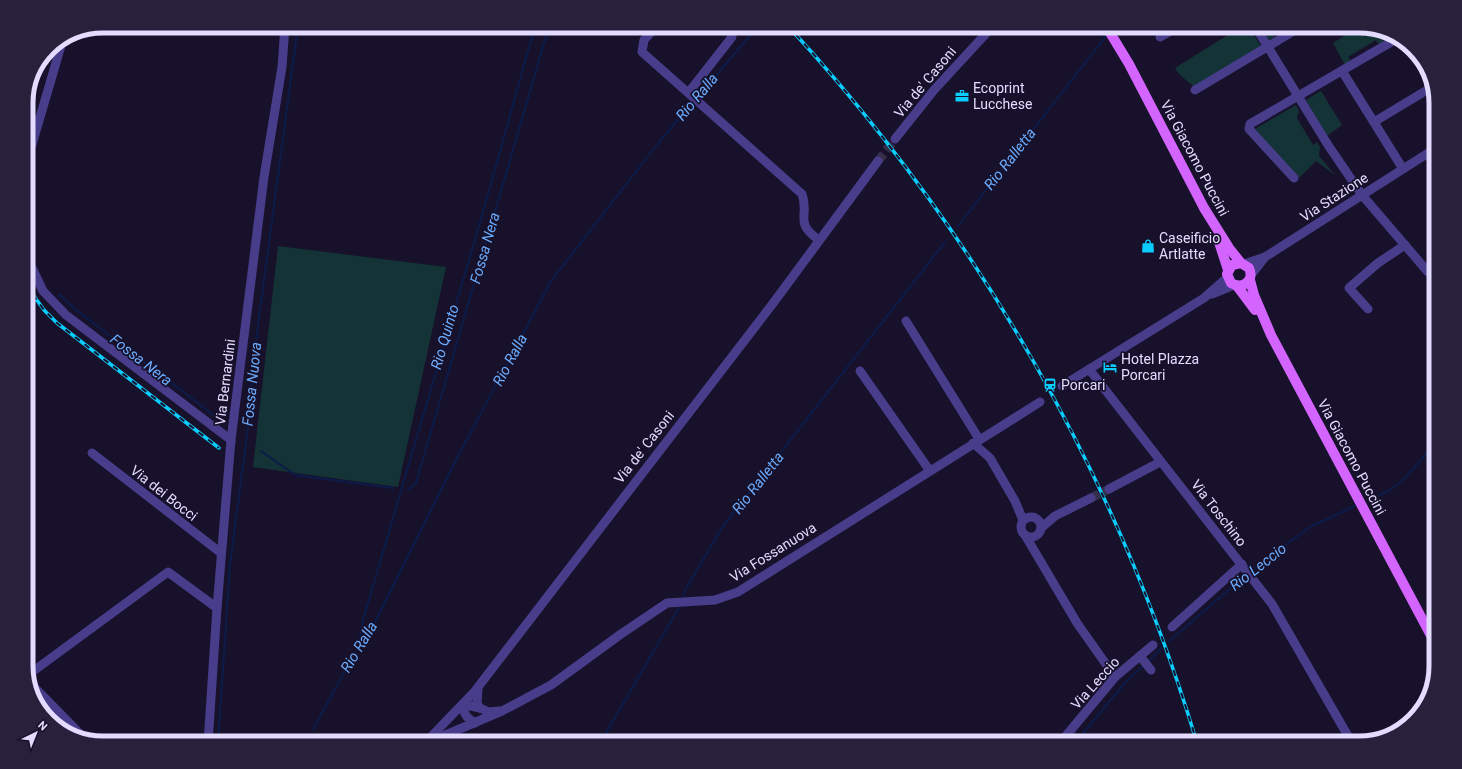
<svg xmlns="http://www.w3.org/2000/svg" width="1462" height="769" viewBox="0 0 1462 769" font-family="Roboto,sans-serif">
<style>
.green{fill:#143336}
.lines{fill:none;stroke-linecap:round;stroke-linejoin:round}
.stream{stroke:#0b1c4a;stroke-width:2}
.minor-tunnel{stroke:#362f4b;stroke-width:9;stroke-dasharray:9 4.5;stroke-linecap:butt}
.minor{stroke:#473d8a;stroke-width:9}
.major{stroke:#d364fe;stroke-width:10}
.rail-casing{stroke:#0acdfd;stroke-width:3.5}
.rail{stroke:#18112b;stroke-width:2;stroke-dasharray:6;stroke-linecap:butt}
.labels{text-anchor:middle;stroke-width:3.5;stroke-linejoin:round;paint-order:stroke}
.street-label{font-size:14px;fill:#e3dcff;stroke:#18112b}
.poi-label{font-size:14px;fill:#e3dcff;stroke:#18112b;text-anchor:start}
.water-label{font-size:15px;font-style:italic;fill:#6bacfe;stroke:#18112b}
.rim{fill:none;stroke:#e3dcff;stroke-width:5}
</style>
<rect width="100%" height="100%" fill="#18112b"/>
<g class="green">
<path d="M 1242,26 L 1248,26 L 1261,46 L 1194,87 C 1187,80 1180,77 1175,68 Z"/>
<polygon points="1260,26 1286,26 1272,34 1274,37 1269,40"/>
<polygon points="1360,26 1377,30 1384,41 1378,44 1376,40 1348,57 1351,61 1345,65 1333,43"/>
<polygon points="1321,91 1342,125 1327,136 1306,100"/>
<polygon points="1296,105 1299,111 1297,118 1313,145 1317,142 1320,147 1319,156 1335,175 1316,161 1299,178 1253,130"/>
<polygon points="278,246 446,267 398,487 253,467"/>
</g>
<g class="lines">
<g class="stream">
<polyline points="698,97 758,26"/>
<polyline points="958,226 1106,36"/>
<polyline points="58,296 60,295 75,309 224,423"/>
<polyline points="26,311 30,307"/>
<polyline points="261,451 295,475 393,488"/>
<polyline points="409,489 416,483 549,26"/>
<polyline points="1370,500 1390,490 1402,481 1436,443"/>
<polyline points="1249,572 1310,527 1355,506"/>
<polyline points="682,600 687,587 721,529 945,242"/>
<polyline points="1169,641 1246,575"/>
<polyline points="358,648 363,620 481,219 535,26"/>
<polyline points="1148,662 1161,648"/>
<polyline points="313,729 355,653 372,628 455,462 551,281 659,142 693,102"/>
<polyline points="218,743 230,565 248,427 253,363 298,26"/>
<polyline points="600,743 680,606"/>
<polyline points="1075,743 1125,683 1143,666"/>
</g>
<g class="minor-tunnel">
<polyline points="878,161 895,139"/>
<polyline points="1091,498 1109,489"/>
</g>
<g class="minor">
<path d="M 657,26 L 644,40 L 642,52 L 802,194 C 810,216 793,222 819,240"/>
<polyline points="1255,26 1328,145 1362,195 1428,272"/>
<polyline points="1160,37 1179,26"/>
<polyline points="1342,71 1403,169"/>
<polyline points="1195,90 1302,26"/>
<polyline points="689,92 732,37 731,30 727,26"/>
<polyline points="1374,122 1432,87"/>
<polyline points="895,139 934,90 993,26"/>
<polyline points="26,165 63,39"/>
<polyline points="1294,178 1249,129 1250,124 1398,38"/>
<polyline points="26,255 43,291 66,315 231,440"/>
<polyline points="1244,264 1265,257 1436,148"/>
<polyline points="1251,275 1265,257"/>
<polyline points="1212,294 1234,285"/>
<polyline points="1368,309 1349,288 1378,263 1405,245"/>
<polyline points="906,321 979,439"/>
<polyline points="1089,369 1272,604 1352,743"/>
<polyline points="860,371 930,471"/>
<polyline points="1062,386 1204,298 1228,277"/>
<polyline points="973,443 990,458 1015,501 1023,520"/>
<polyline points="92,453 221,553"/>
<polyline points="1109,489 1160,462"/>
<circle cx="1031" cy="527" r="10"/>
<polyline points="1041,528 1055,516 1091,498"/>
<polyline points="1025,535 1077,623 1115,677"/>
<polyline points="1172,627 1242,564"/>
<polyline points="1140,656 1151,670"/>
<polyline points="28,675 168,572 217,608"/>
<polyline points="31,684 84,738"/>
<polyline points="478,688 477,703 480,708 489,712 499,711"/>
<polyline points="475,723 467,717 461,707 471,706 480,708"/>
<polyline points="429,742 502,711 551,685 621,634 667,603 715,600 738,592 1040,402"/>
<polyline points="208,743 217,608 231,440 264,177 282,67 285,26"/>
<polyline points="425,743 475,691 774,302 878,161"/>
<polyline points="1060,743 1115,677 1153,645"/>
</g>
<g class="major">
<path d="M 1106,26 L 1129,64 L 1204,208 L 1229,248 L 1241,263 L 1249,268 C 1255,281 1242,290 1231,283 L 1227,274 L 1232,265 L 1241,263"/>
<polyline points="1218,239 1228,270"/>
<polyline points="1250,280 1254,295 1271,335 1436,645"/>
<polyline points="1237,286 1255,310"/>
</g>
<g class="rail-casing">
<g id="rail">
<path d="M 788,26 C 977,231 1117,476 1197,743"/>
<polyline points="26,119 43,57"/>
<polyline points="26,285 44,310 57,323 219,448"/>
</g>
</g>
<use href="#rail" class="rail"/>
</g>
<defs>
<g id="office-bare" transform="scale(1.08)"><path d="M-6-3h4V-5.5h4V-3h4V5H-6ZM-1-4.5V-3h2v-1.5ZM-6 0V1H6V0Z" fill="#0acdfd" stroke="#18112b" stroke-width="2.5" paint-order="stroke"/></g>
<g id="shop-bare" transform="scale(1.08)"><path d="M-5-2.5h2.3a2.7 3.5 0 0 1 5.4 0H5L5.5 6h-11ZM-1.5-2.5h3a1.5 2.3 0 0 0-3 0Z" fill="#0acdfd" stroke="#18112b" stroke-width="2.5" paint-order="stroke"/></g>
<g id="hotel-bare" transform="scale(1.08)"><path d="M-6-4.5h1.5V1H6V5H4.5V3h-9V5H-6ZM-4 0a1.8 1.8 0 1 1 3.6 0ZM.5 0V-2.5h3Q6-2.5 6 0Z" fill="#0acdfd" stroke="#18112b" stroke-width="2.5" paint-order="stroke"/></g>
<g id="station-bare" transform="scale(1.08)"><path d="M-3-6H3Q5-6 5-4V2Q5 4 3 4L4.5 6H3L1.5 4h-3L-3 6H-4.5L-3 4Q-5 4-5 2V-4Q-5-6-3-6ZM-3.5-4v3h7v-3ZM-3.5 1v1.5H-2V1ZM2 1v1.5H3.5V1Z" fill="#0acdfd" stroke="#18112b" stroke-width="2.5" paint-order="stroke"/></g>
</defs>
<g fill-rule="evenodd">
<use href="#office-bare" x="962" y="96"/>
<use href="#shop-bare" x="1148" y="246"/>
<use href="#hotel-bare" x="1110" y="367"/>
<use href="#station-bare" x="1050" y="385"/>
</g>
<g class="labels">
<g class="street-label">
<text transform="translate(925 82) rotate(-50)" y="5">Via de' Casoni</text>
<text transform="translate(1195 158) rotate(62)" y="5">Via Giacomo Puccini</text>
<text transform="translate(1334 197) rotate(-33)" y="5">Via Stazione</text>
<text transform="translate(225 382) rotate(-83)" y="5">Via Bernardini</text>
<text transform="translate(644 447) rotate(-52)" y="5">Via de' Casoni</text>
<text transform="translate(1352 457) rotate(62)" y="5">Via Giacomo Puccini</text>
<text transform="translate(164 493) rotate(38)" y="5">Via dei Bocci</text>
<text transform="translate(1219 513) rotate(52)" y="5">Via Toschino</text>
<text transform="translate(773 552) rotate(-32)" y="5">Via Fossanuova</text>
<text transform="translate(1095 683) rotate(-48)" y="5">Via Leccio</text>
</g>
<g class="poi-label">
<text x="973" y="93">Ecoprint<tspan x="973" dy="16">Lucchese</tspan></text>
<text x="1159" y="243">Caseificio<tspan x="1159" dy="16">Artlatte</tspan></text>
<text x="1121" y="364">Hotel Plazza<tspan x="1121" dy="16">Porcari</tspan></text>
<text x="1061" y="390">Porcari</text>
</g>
<g class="water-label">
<text transform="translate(697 97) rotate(-50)" y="5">Rio Ralla</text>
<text transform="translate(1010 159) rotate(-52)" y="5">Rio Ralletta</text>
<text transform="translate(485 248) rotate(-74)" y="5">Fossa Nera</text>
<text transform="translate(445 337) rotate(-74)" y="5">Rio Quinto</text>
<text transform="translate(141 360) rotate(38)" y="5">Fossa Nera</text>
<text transform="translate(510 360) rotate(-62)" y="5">Rio Ralla</text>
<text transform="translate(252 384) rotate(-84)" y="5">Fossa Nuova</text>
<text transform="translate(758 483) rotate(-52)" y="5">Rio Ralletta</text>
<text transform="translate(1258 567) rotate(-38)" y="5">Rio Leccio</text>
<text transform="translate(359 647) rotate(-59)" y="5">Rio Ralla</text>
</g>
</g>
<path d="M0 0H1462V769H0ZM103 33H1359A70 70 0 0 1 1429 103V666A70 70 0 0 1 1359 736H103A70 70 0 0 1 33 666V103A70 70 0 0 1 103 33Z" fill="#28213c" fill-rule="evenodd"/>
<path class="rim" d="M103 33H1359A70 70 0 0 1 1429 103V666A70 70 0 0 1 1359 736H103A70 70 0 0 1 33 666V103A70 70 0 0 1 103 33Z"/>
<g transform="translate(36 733) rotate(43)" stroke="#18112b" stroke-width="3" paint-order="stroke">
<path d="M0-3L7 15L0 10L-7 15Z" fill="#e3dcff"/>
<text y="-6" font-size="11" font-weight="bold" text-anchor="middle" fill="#e3dcff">N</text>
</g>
</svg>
